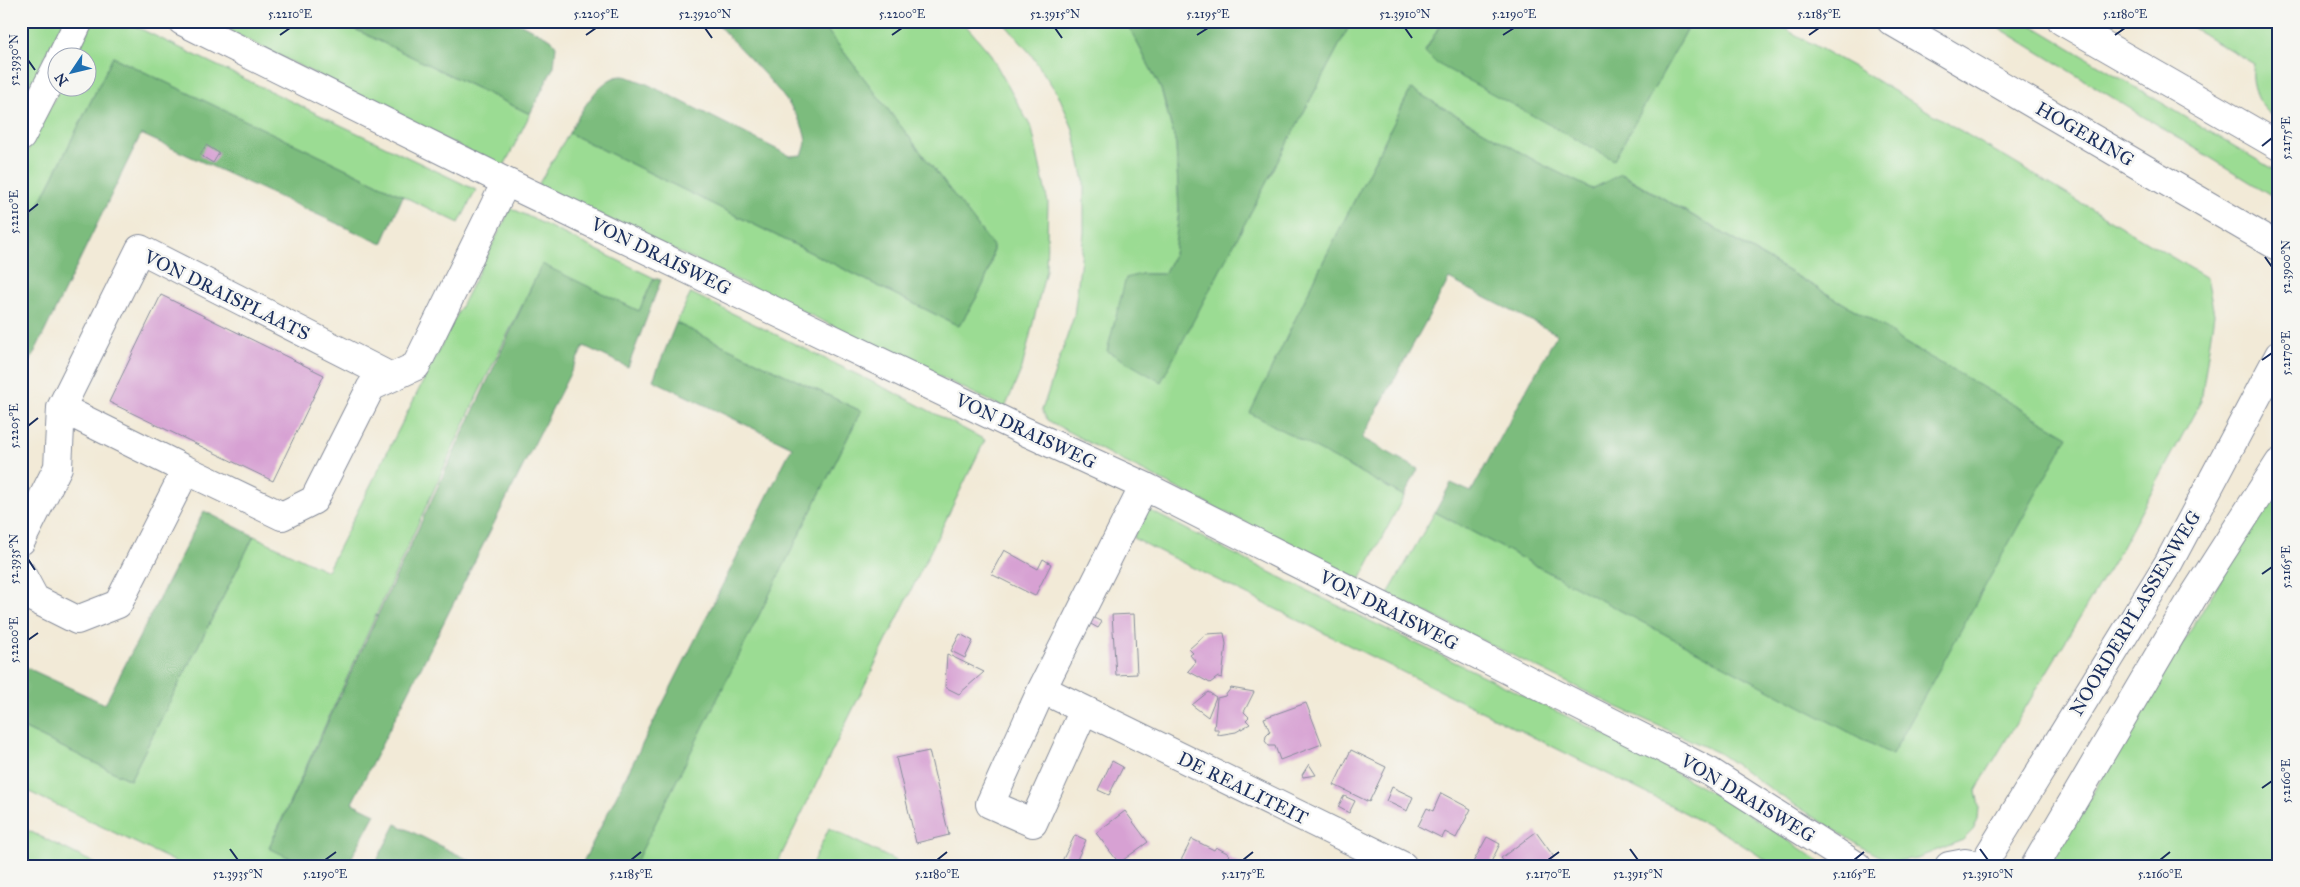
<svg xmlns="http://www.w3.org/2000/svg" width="2300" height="887" font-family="'IM FELL Great Primer',serif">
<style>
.green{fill:#9bdc93;stroke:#5b8678}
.forest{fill:#7cbc7d;stroke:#4c766e}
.building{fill:#d7a1d3}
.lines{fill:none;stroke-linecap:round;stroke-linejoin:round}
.minor-casing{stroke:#868c9a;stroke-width:30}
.highway-casing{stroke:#868c9a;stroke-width:30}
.minor{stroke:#fff;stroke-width:28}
.highway{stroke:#fff;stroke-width:28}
.ticks{fill:none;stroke:#1b2f5e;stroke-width:2}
.labels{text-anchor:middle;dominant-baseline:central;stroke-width:5;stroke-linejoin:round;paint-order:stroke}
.street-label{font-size:19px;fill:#1b2f5e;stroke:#f6f6f2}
.neatline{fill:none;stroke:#1b2f5e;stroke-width:2}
.ticks-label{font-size:12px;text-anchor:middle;fill:#1b2f5e}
</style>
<rect width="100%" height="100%" fill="#f6f6f2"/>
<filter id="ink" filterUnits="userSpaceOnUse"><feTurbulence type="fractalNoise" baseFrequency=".02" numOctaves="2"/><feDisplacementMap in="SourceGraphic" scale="10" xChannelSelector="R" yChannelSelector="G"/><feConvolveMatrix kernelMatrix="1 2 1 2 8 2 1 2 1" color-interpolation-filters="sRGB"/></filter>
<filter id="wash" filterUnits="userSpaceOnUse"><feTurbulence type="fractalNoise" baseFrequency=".0096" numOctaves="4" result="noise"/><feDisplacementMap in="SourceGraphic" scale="20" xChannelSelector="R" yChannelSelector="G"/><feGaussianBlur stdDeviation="1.12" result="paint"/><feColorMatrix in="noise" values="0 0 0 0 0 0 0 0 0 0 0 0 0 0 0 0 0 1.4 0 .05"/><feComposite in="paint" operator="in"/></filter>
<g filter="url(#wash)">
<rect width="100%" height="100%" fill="#f2ead7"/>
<path class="green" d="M 21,21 L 64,21 L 21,103 Z
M 93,21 L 124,21 L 476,190 L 459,223 L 113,57 L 21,241 L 21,164 L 60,88 L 88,88 L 88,58 L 74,57 Z
M 210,21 L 338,21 L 530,114 L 503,168 Z
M 820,21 L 962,21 L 989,52 L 1032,129 L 1048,203 L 1046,270 L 1022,368 L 1005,408 L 538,185 L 569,133 L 959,326 C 975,300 992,277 993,246 Z
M 1002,21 L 1126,21 L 1161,89 L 1176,144 L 1179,211 L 1174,255 L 1164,274 L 1141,274 L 1161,381 L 1352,21 L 1442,21 L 1425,51 L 1613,159 L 1692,21 L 1771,21 L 1859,70 L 2207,278 L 2214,314 L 2201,401 L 2122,547 L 1976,790 L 1979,807 L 1978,820 L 1973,830 L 1963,840 L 1917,858 L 1892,862 L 1865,849 L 1784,798 L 1719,753 L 1617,707 L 1388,594 L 1435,512 L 1892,754 L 2067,436 L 1900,340 L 1884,327 L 1622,174 L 1592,189 L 1539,163 L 1411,89 L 1319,270 L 1251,412 L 1404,496 L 1360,580 L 1113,456 L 1047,420 L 1042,410 L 1074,316 L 1084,233 L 1084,181 L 1073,129 L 1059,96 L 1030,53 Z
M 1988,21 L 2025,21 L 2279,173 L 2279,200 Z
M 2181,21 L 2279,21 L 2279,118 C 2259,113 2249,82 2254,64 Z
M 511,208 L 654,278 L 639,311 L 542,265 L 479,392 L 269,847 L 306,866 L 184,866 L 21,788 L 21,727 L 130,780 L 254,536 L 327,571 Z
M 691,293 L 903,397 L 985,440 L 776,866 L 633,866 L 861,411 L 676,323 Z
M 2279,483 L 2279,866 L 2047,866 L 2091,796 Z
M 1147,509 L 1283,579 L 1622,743 L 1739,808 L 1827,866 L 1775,866 L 1727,835 L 1674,807 L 1133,538 Z
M 21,827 L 100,866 L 21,866 Z
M 829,828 L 906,866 L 811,866 Z"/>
<path class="forest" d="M 338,21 L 515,21 L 551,39 L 556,46 L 554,66 L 530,114 Z
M 715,21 L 820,21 L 993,246 C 992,277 975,300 959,326 L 569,133 C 578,116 600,76 622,76 C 628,76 638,81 645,83 L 790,156 L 802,155 C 804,151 806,145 806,140 C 802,104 738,50 715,21 Z
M 1126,21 L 1352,21 L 1161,382 L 1107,351 L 1126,278 L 1141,274 L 1164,274 L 1174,255 L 1179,211 L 1176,144 L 1161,89 Z
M 1442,21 L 1692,21 L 1614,160 L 1436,63 L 1425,52 Z
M 113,57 L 403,196 L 382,244 L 141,134 L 21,380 L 21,241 Z
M 1411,89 L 1539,163 L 1592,189 L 1621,174 L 1884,327 L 1900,340 L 2068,436 L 1892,755 L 1435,512 L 1451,483 L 1471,492 L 1557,334 L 1449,279 L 1362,438 L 1418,469 L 1404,496 L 1250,413 L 1319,270 Z
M 542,264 L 639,311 L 654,278 L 661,280 L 628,367 L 584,346 L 352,803 L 375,814 L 347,866 L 306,866 L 269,848 Z
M 676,323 L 861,411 L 634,866 L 581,866 L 792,447 L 653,380 Z
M 204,511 L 254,536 L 130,780 L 21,727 L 21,665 L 105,704 Z
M 396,824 L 481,866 L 374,866 Z"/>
<g id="blocks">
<path class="building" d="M 206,145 L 219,153 L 213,163 L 200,155 Z
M 161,295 L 324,375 L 273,481 L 109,402 Z
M 1004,550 L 1038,569 L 1043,559 L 1051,564 L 1035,596 L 991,574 Z
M 1134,614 L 1137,674 L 1116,675 L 1112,615 Z
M 1092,617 L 1102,622 L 1098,628 L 1089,623 Z
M 1224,633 L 1226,644 L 1222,678 L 1218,677 L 1210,683 L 1188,671 L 1196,662 L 1190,655 L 1193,653 L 1189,649 L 1206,634 Z
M 960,634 L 973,641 L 965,658 L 951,651 Z
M 947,654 L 984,672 L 959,694 L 945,687 Z
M 1231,688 L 1254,692 L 1244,712 L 1249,717 L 1246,720 L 1250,724 L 1236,732 L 1218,735 L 1218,729 L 1214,729 L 1217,698 L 1225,696 Z
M 1208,692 L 1216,697 L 1208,717 L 1192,705 Z
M 1306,703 L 1322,744 L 1280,760 L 1275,746 L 1269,746 L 1265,741 L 1266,736 L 1270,732 L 1264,718 Z
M 1351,750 L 1386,767 L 1369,802 L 1334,785 Z
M 929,751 L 949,835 L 916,843 L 896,758 Z
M 1112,761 L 1123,767 L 1109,795 L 1098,790 Z
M 1309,764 L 1316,775 L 1303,777 L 1302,775 Z
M 1392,787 L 1413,797 L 1407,811 L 1386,801 Z
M 1441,793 L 1471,809 L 1456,838 L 1445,832 L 1442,838 L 1418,826 L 1427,808 L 1433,811 Z
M 1344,796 L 1355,801 L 1349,813 L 1338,807 Z
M 1125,811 L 1148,842 L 1119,863 L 1096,833 Z
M 1536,832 L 1554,857 L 1542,866 L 1507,866 L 1501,858 Z
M 1075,835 L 1086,840 L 1074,866 L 1067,866 L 1061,863 Z
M 1487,837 L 1500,844 L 1489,866 L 1471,866 Z
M 1192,839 L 1214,850 L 1216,847 L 1229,854 L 1228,857 L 1246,866 L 1178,866 Z"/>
</g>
</g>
<g filter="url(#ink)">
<use href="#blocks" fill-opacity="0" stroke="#868c9a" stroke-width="1"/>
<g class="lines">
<defs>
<path id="minor" d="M 182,21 L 506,182 L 1022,430 L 1144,486 L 1710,772 L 1857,866
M 61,58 L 79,21
M 21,137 L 58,65
M 61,408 L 186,470
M 1144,486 L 1042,689 L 1403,866
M 21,541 L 58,467 L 61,408 L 140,249 L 391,377
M 21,573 L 35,599 L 77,620 L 118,604 L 186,470 L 282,516 L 314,500 L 371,387 L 416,366 L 506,182
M 1042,689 L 990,804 L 1033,823 L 1084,710
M 1949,866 L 1965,863 L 1982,866
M 1982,866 L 2169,562 L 2279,355
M 2035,866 L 2193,597 L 2279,463"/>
<path id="highway" d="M 1891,21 L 2279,247
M 2062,21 L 2279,146"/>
</defs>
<use href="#minor" class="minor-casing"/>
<use href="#highway" class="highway-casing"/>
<use href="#minor" class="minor"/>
<use href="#highway" class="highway"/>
</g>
</g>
<path class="ticks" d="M 705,28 L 712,38M 1055,28 L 1062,38M 1405,28 L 1412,38M 280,35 L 290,28M 586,35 L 596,28M 892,35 L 902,28M 1197,35 L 1208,28M 1503,35 L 1514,28M 1809,35 L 1819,28M 2115,35 L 2125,28M 28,60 L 35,70M 2262,146 L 2272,138M 28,212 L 38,204M 2265,257 L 2272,267M 2262,360 L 2272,353M 28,426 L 38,418M 28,559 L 35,570M 2262,574 L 2272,567M 28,640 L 38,633M 2262,788 L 2272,781M 230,849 L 238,860M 1630,849 L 1638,860M 1980,849 L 1988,860M 325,860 L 336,852M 631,860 L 641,852M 937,860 L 947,852M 1243,860 L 1253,852M 1548,860 L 1559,852M 1854,860 L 1864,852M 2160,860 L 2170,852"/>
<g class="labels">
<g class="street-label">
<text transform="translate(2085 134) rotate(30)">HOGERING</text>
<text transform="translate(661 256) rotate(26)">VON DRAISWEG</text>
<text transform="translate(227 295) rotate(26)">VON DRAISPLAATS</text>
<text transform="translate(1026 431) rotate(25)">VON DRAISWEG</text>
<text transform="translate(1389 610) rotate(27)">VON DRAISWEG</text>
<text transform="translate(2135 613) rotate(-59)">NOORDERPLASSENWEG</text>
<text transform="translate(1243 788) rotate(26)">DE REALITEIT</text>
<text transform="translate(1748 798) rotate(31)">VON DRAISWEG</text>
</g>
</g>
<rect width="2300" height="887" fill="none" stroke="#f6f6f2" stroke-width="55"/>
<g transform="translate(72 72) rotate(235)"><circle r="24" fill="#f6f6f2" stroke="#9ea6b7"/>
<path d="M0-4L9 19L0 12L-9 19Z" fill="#1f6fb2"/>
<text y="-8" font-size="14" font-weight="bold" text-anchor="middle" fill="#1b2f5e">N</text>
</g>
<rect x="28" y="28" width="2244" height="832" class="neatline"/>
<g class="ticks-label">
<text x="290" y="18">5.2210°E</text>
<text x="596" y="18">5.2205°E</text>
<text x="705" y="18">52.3920°N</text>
<text x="902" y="18">5.2200°E</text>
<text x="1055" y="18">52.3915°N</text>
<text x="1208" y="18">5.2195°E</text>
<text x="1405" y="18">52.3910°N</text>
<text x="1514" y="18">5.2190°E</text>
<text x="1819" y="18">5.2185°E</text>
<text x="2125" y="18">5.2180°E</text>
<text transform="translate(14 60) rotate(-90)" y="4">52.3930°N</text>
<text transform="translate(2286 138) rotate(-90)" y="4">5.2175°E</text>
<text transform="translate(14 212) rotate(-90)" y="4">5.2210°E</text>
<text transform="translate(2286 267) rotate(-90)" y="4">52.3900°N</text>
<text transform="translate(2286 353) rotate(-90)" y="4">5.2170°E</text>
<text transform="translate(14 426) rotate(-90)" y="4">5.2205°E</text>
<text transform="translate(14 559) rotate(-90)" y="4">52.3935°N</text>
<text transform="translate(2286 567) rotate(-90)" y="4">5.2165°E</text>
<text transform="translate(14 640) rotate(-90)" y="4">5.2200°E</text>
<text transform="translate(2286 781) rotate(-90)" y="4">5.2160°E</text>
<text x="238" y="878">52.3935°N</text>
<text x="325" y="878">5.2190°E</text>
<text x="631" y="878">5.2185°E</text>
<text x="937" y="878">5.2180°E</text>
<text x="1243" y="878">5.2175°E</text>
<text x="1548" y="878">5.2170°E</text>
<text x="1638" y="878">52.3915°N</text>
<text x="1854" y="878">5.2165°E</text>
<text x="1988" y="878">52.3910°N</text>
<text x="2160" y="878">5.2160°E</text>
</g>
</svg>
